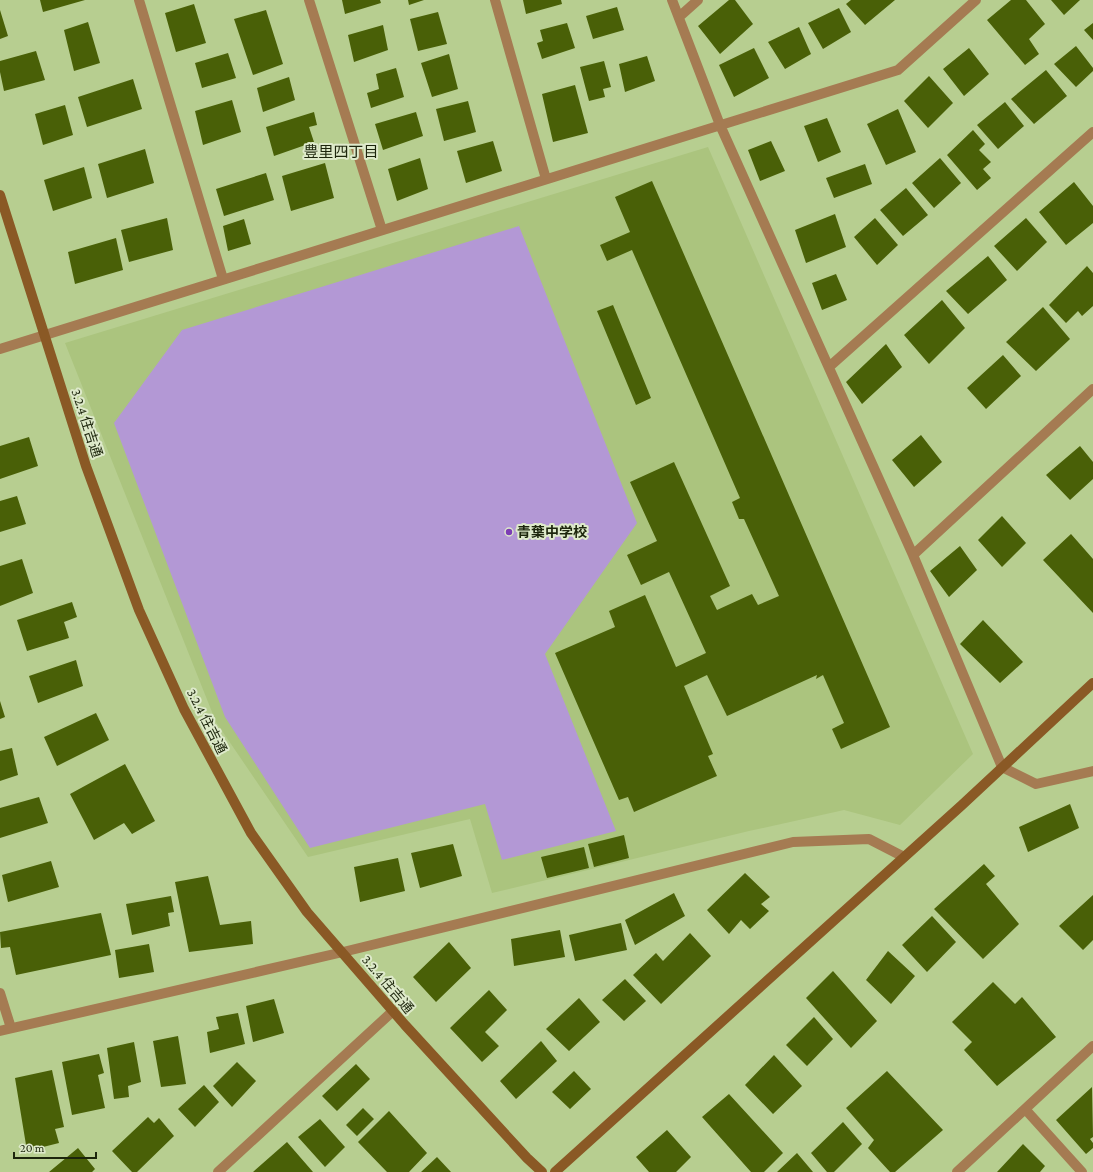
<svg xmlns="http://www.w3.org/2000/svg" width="1093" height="1172" font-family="'Crimson Pro','Noto Sans JP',serif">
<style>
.built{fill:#abc47e}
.green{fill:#b398d5}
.building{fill:#496007}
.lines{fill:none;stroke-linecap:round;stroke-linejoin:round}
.street{stroke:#a57b52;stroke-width:10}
.secondary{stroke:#8a5925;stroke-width:10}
.poi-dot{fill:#7c3eb4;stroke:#deeacb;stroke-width:1.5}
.labels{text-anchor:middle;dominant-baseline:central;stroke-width:4;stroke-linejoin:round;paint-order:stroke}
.street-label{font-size:14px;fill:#1c250c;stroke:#deeacb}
.poi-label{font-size:14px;font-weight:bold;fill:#1c250c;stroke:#deeacb;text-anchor:start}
.neighbourhood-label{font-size:15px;fill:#1c250c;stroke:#deeacb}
</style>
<rect width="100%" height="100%" fill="#b7ce90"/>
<path class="built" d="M 708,147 L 973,754 L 900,825 L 844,810 L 749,831 L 492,893 L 470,819 L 308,857 L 216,722 L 65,343 Z"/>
<path class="green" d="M 519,226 L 637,523 L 545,654 L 616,831 L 502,860 L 485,804 L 310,848 L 225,717 L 114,423 L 182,330 Z"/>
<path class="building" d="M 40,0 L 85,0 L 43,12 Z
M 342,0 L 380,0 L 381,3 L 345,14 Z
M 408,0 L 424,0 L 409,5 Z
M 523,0 L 561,0 L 562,4 L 526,14 Z
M 729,0 L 735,0 L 753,24 L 720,54 L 698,26 Z
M 851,0 L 895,0 L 865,25 L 846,4 Z
M 1011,0 L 1026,0 L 1045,24 L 1029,39 L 1039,54 L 1025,65 L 987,20 Z
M 1051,0 L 1080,0 L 1064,15 Z
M 194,4 L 206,43 L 176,52 L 165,13 Z
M 617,7 L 624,30 L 593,39 L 586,16 Z
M 839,8 L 851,32 L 823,49 L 808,23 Z
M 0,10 L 8,36 L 0,39 Z
M 266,10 L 283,64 L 253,75 L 234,19 Z
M 438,12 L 447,44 L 418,51 L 410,19 Z
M 88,22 L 100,63 L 74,71 L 64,30 Z
M 567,23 L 575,48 L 542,59 L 537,43 L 543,41 L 540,30 Z
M 1093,23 L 1093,40 L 1084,30 Z
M 383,25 L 388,50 L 354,62 L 348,35 Z
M 799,27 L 811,54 L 785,69 L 768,42 Z
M 1076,46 L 1093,68 L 1093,71 L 1076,87 L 1054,64 Z
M 754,48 L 769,78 L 734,97 L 719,65 Z
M 969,48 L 989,74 L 964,96 L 943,69 Z
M 36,51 L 45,80 L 4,91 L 0,72 L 0,61 Z
M 228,53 L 236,78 L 202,88 L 195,63 Z
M 449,54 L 458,89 L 432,97 L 421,63 Z
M 647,56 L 655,81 L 625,92 L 619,64 Z
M 604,61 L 611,87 L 603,89 L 605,97 L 589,101 L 580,67 Z
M 396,68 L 404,97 L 371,108 L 367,93 L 379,89 L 376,74 Z
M 1046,70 L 1067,96 L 1034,124 L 1011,99 Z
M 929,76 L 953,103 L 928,128 L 904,101 Z
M 289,77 L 295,100 L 263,112 L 257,88 Z
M 133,79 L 142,109 L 87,127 L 78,97 Z
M 575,85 L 588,133 L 553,142 L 542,94 Z
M 232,100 L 241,132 L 203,145 L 195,111 Z
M 468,101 L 476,132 L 444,141 L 436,109 Z
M 1005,102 L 1024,126 L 998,149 L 977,125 Z
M 65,105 L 73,135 L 43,145 L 35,114 Z
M 898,109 L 916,152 L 886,165 L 867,124 Z
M 314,112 L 317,125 L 309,127 L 314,142 L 274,156 L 266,127 Z
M 416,112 L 423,136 L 383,150 L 375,124 Z
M 827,118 L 841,152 L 818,162 L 804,126 Z
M 973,130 L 985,144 L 979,150 L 991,162 L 983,169 L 991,178 L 977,190 L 947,155 Z
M 493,141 L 502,171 L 466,183 L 457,151 Z
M 771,141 L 785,171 L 760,181 L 748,150 Z
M 145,149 L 154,183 L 107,198 L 98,164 Z
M 420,158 L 428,189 L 397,201 L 388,169 Z
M 940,158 L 961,183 L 934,208 L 912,183 Z
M 325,163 L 334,198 L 291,211 L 282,176 Z
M 865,164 L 872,184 L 834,198 L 826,178 Z
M 84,167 L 92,198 L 53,211 L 44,180 Z
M 266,173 L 274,200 L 224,216 L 216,189 Z
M 652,181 L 890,727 L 841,749 L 832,729 L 844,723 L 823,675 L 816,679 L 817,675 L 727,716 L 707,675 L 684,686 L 713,754 L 708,756 L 717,776 L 634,812 L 628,797 L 619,800 L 555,653 L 615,627 L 609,611 L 645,595 L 676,667 L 706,653 L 669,572 L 641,585 L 627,555 L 657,541 L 630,482 L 674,462 L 730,586 L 710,596 L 717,610 L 752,594 L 758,605 L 779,596 L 744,519 L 739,519 L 732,502 L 740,498 L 632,250 L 607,261 L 600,245 L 630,232 L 615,197 Z
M 1074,182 L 1093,206 L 1093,223 L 1066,245 L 1039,212 Z
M 906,188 L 928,215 L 903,236 L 880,210 Z
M 835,214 L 846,247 L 806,263 L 795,230 Z
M 167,218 L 173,250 L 129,262 L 121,230 Z
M 875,218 L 898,245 L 877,265 L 854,237 Z
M 1026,218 L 1047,242 L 1017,271 L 994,246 Z
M 244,219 L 251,244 L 228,251 L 223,226 Z
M 116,238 L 123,270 L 75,284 L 68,252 Z
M 988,256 L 1007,280 L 968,314 L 946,291 Z
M 1087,266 L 1093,273 L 1093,306 L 1082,316 L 1078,311 L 1066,323 L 1049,305 Z
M 836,274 L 847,300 L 822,310 L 812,283 Z
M 942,300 L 965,328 L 929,364 L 904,335 Z
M 613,305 L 651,398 L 636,405 L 597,311 Z
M 1043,307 L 1070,339 L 1036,371 L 1006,342 Z
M 886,344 L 902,367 L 862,404 L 846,382 Z
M 1003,355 L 1021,376 L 986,409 L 967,388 Z
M 921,435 L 942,462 L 914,487 L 892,460 Z
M 29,437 L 38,466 L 0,479 L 0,446 Z
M 1080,446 L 1093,462 L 1093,479 L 1070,500 L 1046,475 Z
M 17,496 L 26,524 L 0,532 L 0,501 Z
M 1002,516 L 1026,543 L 1002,567 L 978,540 Z
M 1071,534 L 1093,559 L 1093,613 L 1043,560 Z
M 960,546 L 977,570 L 949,597 L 930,571 Z
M 22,559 L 33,593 L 0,606 L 0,566 Z
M 72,602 L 77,617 L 64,622 L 69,638 L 27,651 L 17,620 Z
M 983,620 L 1023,662 L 1000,683 L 960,644 Z
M 76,660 L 83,686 L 38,703 L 29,676 Z
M 0,701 L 5,717 L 0,719 Z
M 96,713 L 109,740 L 57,766 L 44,737 Z
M 12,748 L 18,775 L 0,781 L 0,751 Z
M 125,764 L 155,821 L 132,834 L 124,823 L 94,840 L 70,794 Z
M 39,797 L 48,823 L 0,838 L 0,808 Z
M 1070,804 L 1079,828 L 1028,852 L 1019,827 Z
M 624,835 L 629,858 L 594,867 L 588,844 Z
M 453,844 L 462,876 L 420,888 L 411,853 Z
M 584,847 L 589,868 L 547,878 L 541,857 Z
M 398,858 L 405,891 L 360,902 L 354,867 Z
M 51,861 L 59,887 L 8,902 L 2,875 Z
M 984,864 L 995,876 L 986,884 L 1019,924 L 983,959 L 934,909 Z
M 745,873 L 770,897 L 761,904 L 769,911 L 750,929 L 741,920 L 729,934 L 707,910 Z
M 208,876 L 220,925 L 251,921 L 253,944 L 189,952 L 175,882 Z
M 674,893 L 685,916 L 635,945 L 625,920 Z
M 1093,895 L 1093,940 L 1083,950 L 1059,926 Z
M 171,896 L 174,912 L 168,913 L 170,926 L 132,935 L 126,904 Z
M 101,913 L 111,955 L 16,975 L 10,947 L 1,948 L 0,932 Z
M 932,916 L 956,942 L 927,972 L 902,945 Z
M 621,923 L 627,950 L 575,961 L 569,935 Z
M 560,930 L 565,957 L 514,966 L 511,939 Z
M 690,933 L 711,956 L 661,1004 L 633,975 L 656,953 L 663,961 Z
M 449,942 L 471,968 L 436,1002 L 413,977 Z
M 149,944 L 154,972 L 119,978 L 115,950 Z
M 888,951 L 915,976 L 891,1004 L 866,980 Z
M 833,971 L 877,1021 L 851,1048 L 806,998 Z
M 625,979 L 646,1001 L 624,1021 L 602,1000 Z
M 993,982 L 1015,1004 L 1022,997 L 1056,1037 L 997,1086 L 964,1050 L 972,1042 L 952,1022 Z
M 489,990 L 507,1010 L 485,1032 L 499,1046 L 482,1062 L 450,1028 Z
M 579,998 L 600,1022 L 569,1051 L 546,1029 Z
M 274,999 L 284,1033 L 253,1042 L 246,1006 Z
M 238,1013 L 245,1044 L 210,1053 L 207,1032 L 219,1029 L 216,1017 Z
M 814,1017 L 833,1039 L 807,1066 L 786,1045 Z
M 178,1036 L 186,1084 L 161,1087 L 153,1041 Z
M 541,1041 L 557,1061 L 516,1099 L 500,1081 Z
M 134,1042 L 141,1082 L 128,1086 L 129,1097 L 114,1099 L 107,1048 Z
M 99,1054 L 104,1073 L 98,1075 L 105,1108 L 72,1115 L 62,1062 Z
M 774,1055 L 802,1086 L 773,1114 L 745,1085 Z
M 237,1062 L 256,1081 L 232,1107 L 213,1086 Z
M 356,1064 L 370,1079 L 337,1111 L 322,1096 Z
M 52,1070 L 64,1127 L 55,1129 L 59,1143 L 27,1151 L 15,1078 Z
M 574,1071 L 591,1089 L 570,1109 L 552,1092 Z
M 887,1071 L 943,1130 L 895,1172 L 890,1172 L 868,1148 L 874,1140 L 846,1108 Z
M 204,1085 L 219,1102 L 195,1127 L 178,1109 Z
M 1092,1087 L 1093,1137 L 1090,1139 L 1093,1143 L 1093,1148 L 1086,1154 L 1056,1120 Z
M 729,1094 L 783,1153 L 764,1172 L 751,1172 L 702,1117 Z
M 363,1108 L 374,1119 L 357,1136 L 346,1125 Z
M 389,1111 L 427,1153 L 409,1172 L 387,1172 L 358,1142 Z
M 148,1117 L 154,1123 L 159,1118 L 174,1136 L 137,1172 L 132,1172 L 112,1151 Z
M 320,1119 L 345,1147 L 325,1167 L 298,1137 Z
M 843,1122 L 862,1144 L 834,1172 L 827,1172 L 811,1153 Z
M 667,1130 L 691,1157 L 676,1172 L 649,1172 L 636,1157 Z
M 287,1142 L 313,1172 L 253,1172 Z
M 1023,1144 L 1045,1166 L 1040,1172 L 997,1172 Z
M 78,1148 L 95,1169 L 92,1172 L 49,1172 Z
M 797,1153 L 813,1172 L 777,1172 Z
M 437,1157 L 451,1172 L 421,1172 Z"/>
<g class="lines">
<path class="street" d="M 139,0 L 223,279
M 309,0 L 382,230
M 495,0 L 546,179
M 672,0 L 720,125 L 913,555 L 1002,767 L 1036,784 L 1093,771
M 679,17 L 698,0
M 0,349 L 898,70 L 976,0
M 829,367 L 1093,132
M 913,555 L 1093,389
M 0,993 L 11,1028
M 0,1031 L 343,952 L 793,842 L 869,839 L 904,857
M 1025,1109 L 1082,1172
M 218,1172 L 393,1011
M 957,1172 L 1093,1046"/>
<path class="secondary" d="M 0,195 L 86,466 L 139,610 L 184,709 L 251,833 L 307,912 L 405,1025 L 527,1158 L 542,1172
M 555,1172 L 962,805 L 1093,683"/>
</g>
<circle class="poi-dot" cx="509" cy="532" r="4"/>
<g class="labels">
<g class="street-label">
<text transform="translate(87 423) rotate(72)">3.2.4 住吉通</text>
<text transform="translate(207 721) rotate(63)">3.2.4 住吉通</text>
<text transform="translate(388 984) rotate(50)">3.2.4 住吉通</text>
</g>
<g class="poi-label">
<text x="517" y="532">青葉中学校</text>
</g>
<g class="neighbourhood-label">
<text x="341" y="152">豊里四丁目</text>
</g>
</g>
<path d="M14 1152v6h82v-6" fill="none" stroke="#1c250c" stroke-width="2"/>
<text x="20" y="1152" font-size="12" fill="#1c250c" stroke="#deeacb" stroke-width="3" paint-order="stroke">20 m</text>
</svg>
